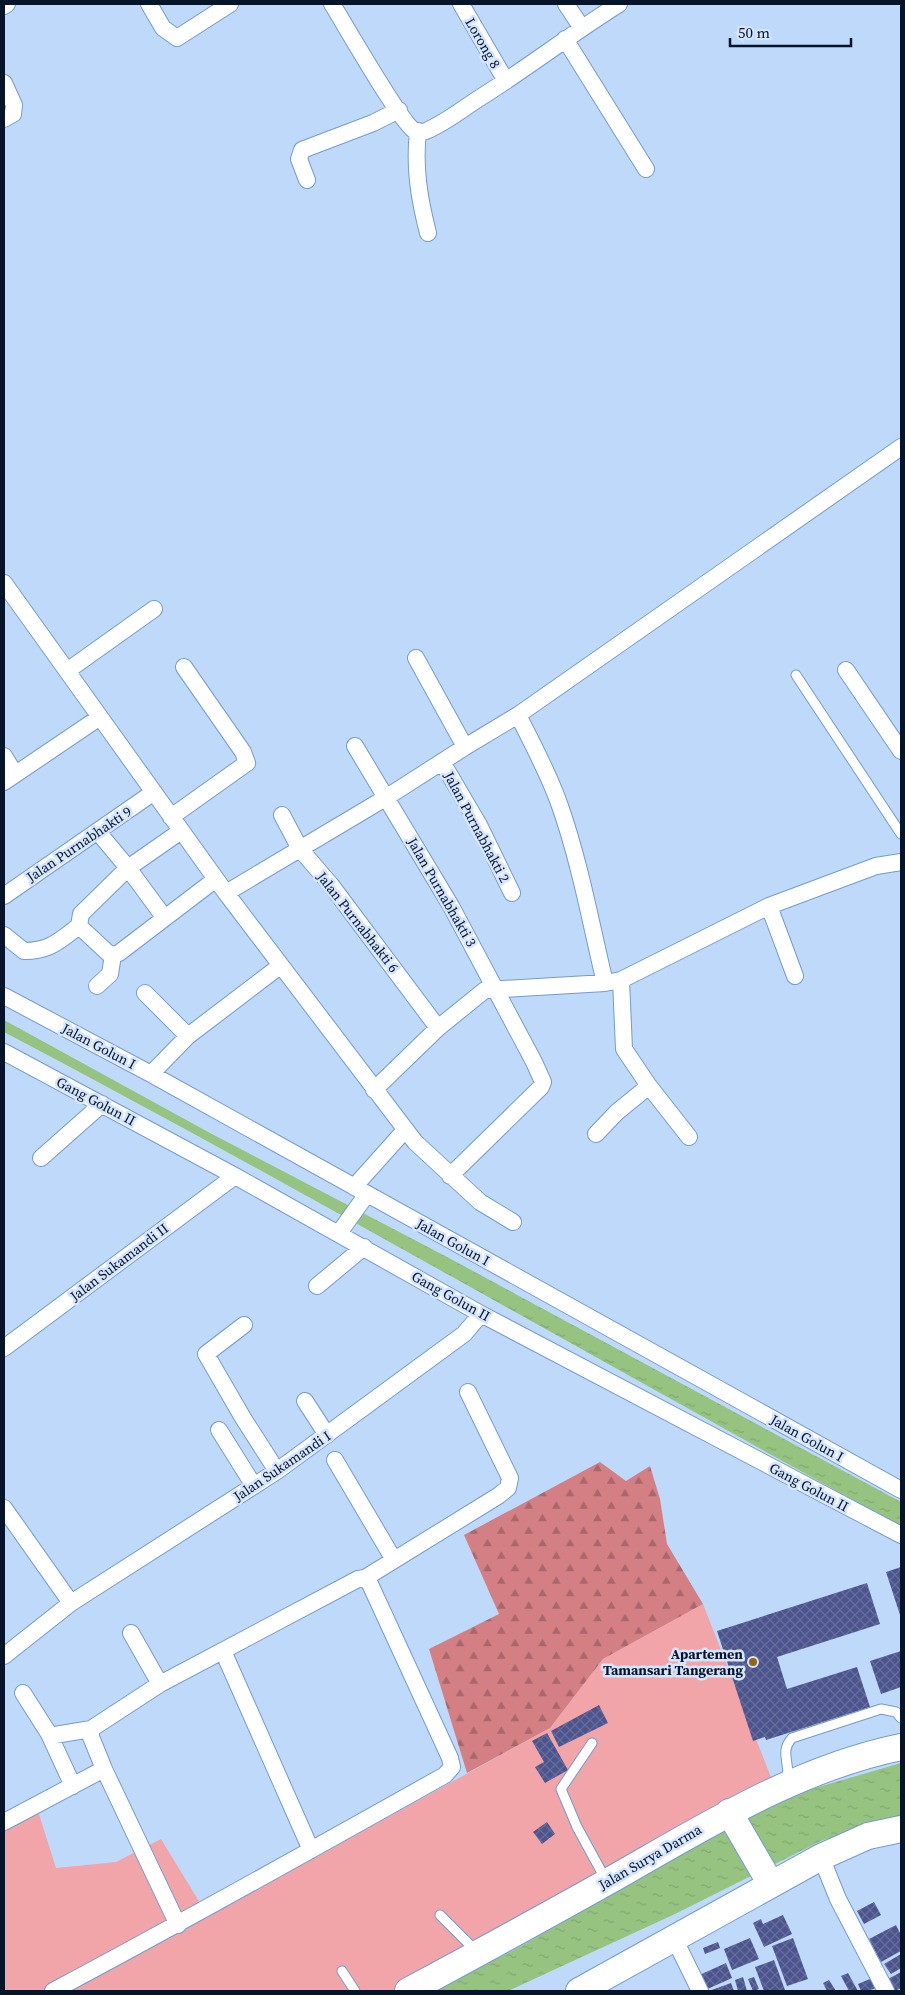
<svg xmlns="http://www.w3.org/2000/svg" width="905" height="1995" font-family="'Source Serif 4',serif">
<style>
.green{fill:#f2a5a9}
.forest{fill:url(#forest-firs)}
.water{fill:url(#water-ripples)}
.building{fill:url(#building-cross-hatch)}
.lines{fill:none;stroke-linecap:round;stroke-linejoin:round}
.lane-casing{stroke:#739bd2;stroke-width:11}
.street-casing{stroke:#739bd2;stroke-width:18}
.primary-casing{stroke:#739bd2;stroke-width:28}
.lane{stroke:#fff;stroke-width:9}
.street{stroke:#fff;stroke-width:16}
.primary{stroke:#fff;stroke-width:26}
.poi-dot{fill:#936613;stroke:#d4e5fd;stroke-width:2}
.labels{text-anchor:middle;dominant-baseline:central;stroke-width:5;stroke-linejoin:round;paint-order:stroke}
.street-label{font-size:14px;fill:#061429;stroke:#d4e5fd}
.poi-label{font-size:14px;font-weight:bold;fill:#061429;stroke:#d4e5fd;text-anchor:end}
</style>
<defs>
<pattern id="forest-firs" width="22" height="20" patternUnits="userSpaceOnUse" patternTransform="scale(1.25)"><rect width="22" height="20" fill="#d37f84"/><path d="M5 1l3.5 6h-7zM16 11l3.5 6h-7z" fill="#a9676c"/></pattern>
<pattern id="water-ripples" width="26" height="14" patternUnits="userSpaceOnUse" patternTransform="scale(1.25)"><rect width="26" height="14" fill="#96c480"/><path d="M2 4q2-2 4 0t4 0M15 11q2-2 4 0t4 0" fill="none" stroke="#80a86f"/></pattern>
<pattern id="building-cross-hatch" width="8" height="8" patternUnits="userSpaceOnUse" patternTransform="scale(1.25)"><rect width="8" height="8" fill="#4c548d"/><path d="M0 0l8 8M0 8l8-8" fill="none" stroke="#666d9a"/></pattern>
</defs>
<rect width="100%" height="100%" fill="#bfd9fb"/>
<path class="green" d="M 703,1604 L 776,1790 L 609,1887 L 487,1965 L 441,1991 L 4,1991 L 4,1827 L 37,1808 L 56,1868 L 116,1862 L 161,1839 L 208,1916 L 550,1728 L 603,1659 Z"/>
<path class="forest" d="M 600,1462 L 626,1481 L 650,1466 L 660,1499 L 667,1544 L 703,1604 L 603,1659 L 550,1728 L 467,1773 L 429,1649 L 499,1614 L 464,1535 Z"/>
<path class="water" d="M 4,1020 L 210,1133 L 447,1257 L 901,1502 L 901,1526 C 601,1363 306,1191 4,1032 Z
M 901,1763 L 901,1820 L 823,1840 L 675,1914 L 508,1991 L 436,1991 L 521,1946 L 784,1797 Z"/>
<path class="building" d="M 901,1567 L 901,1618 L 886,1572 Z
M 867,1583 L 880,1624 L 777,1657 L 787,1689 L 857,1667 L 870,1707 L 766,1740 L 765,1737 L 753,1741 L 717,1631 Z
M 901,1651 L 901,1687 L 881,1694 L 870,1661 Z
M 599,1705 L 608,1723 L 559,1747 L 551,1731 Z
M 547,1733 L 568,1770 L 545,1783 L 535,1767 L 544,1762 L 532,1741 Z
M 547,1822 L 555,1834 L 542,1844 L 533,1832 Z
M 874,1902 L 881,1915 L 864,1924 L 857,1911 Z
M 783,1915 L 792,1934 L 764,1947 L 753,1923 L 761,1919 L 763,1924 Z
M 896,1925 L 901,1935 L 901,1951 L 881,1962 L 869,1939 Z
M 750,1938 L 759,1959 L 732,1970 L 724,1949 Z
M 793,1938 L 808,1979 L 787,1986 L 772,1946 Z
M 718,1942 L 720,1948 L 705,1954 L 703,1948 Z
M 901,1954 L 901,1968 L 891,1974 L 884,1964 Z
M 774,1960 L 785,1990 L 764,1991 L 755,1967 Z
M 726,1963 L 732,1978 L 703,1991 L 695,1977 Z
M 901,1972 L 901,1988 L 895,1991 L 888,1979 Z
M 848,1973 L 858,1991 L 849,1991 L 841,1976 Z
M 877,1976 L 881,1986 L 868,1991 L 861,1991 L 858,1984 Z
M 743,1977 L 747,1991 L 738,1991 L 735,1980 Z
M 754,1977 L 759,1989 L 753,1991 L 748,1979 Z
M 829,1980 L 836,1991 L 827,1991 L 823,1983 Z
M 731,1983 L 734,1991 L 709,1991 Z"/>
<g class="lines">
<defs>
<path id="lane" d="M 796,675 L 901,834
M 592,1743 L 561,1789 L 577,1827 L 606,1880
M 787,1780 C 791,1764 779,1752 792,1738 L 881,1709 L 896,1712 L 901,1718
M 440,1915 L 476,1951
M 342,1971 L 355,1991"/>
<path id="street" d="M 149,4 L 163,28 L 177,38 L 230,4
M 332,4 C 344,23 402,125 415,131 C 418,132 423,132 426,131 C 445,123 461,110 478,99 C 526,69 571,34 619,4
M 461,4 L 506,81
M 566,4 L 582,28
M 4,6 L 7,4
M 565,39 L 646,169
M 4,83 L 14,105 L 13,114 L 4,119
M 418,131 C 414,167 419,198 428,233
M 307,180 L 299,159 L 302,150 L 373,123 L 399,110
M 4,583 L 226,893 L 415,1142 L 480,1202 L 513,1222
M 416,658 L 465,747
M 846,670 L 901,751
M 67,671 L 154,609
M 518,715 C 533,745 549,774 560,806 C 580,863 591,924 605,983
M 355,746 L 451,906 L 534,1062 L 543,1082 L 541,1087 L 450,1176
M 4,756 L 15,774
M 442,762 L 479,825 L 512,893
M 4,782 L 100,717
M 282,815 L 300,849 L 331,885 L 438,1028
M 171,817 L 247,763 L 243,752 L 184,667
M 98,832 L 128,868 L 164,917
M 226,893 L 387,797 L 465,747 L 518,715 L 901,447
M 4,896 L 154,792
M 769,906 L 795,976
M 79,926 L 108,953 L 113,955 L 119,953 L 216,879
M 4,935 L 24,951 C 50,951 59,941 79,926 L 81,914 L 128,868 L 181,831
M 621,980 L 624,1049 L 649,1086 L 689,1137
M 97,986 L 110,974 L 113,955
M 145,993 L 188,1036
M 4,996 L 151,1074 L 901,1490
M 4,1052 L 235,1176 L 481,1314 L 901,1535
M 151,1074 L 188,1036 L 280,966
M 374,1090 L 438,1028 L 485,990 L 605,983 L 621,980 L 769,906 L 876,866 L 901,862
M 596,1134 L 617,1112 L 649,1086
M 41,1158 L 102,1104
M 354,1187 L 405,1130
M 339,1233 L 367,1194
M 317,1286 L 364,1247
M 244,1325 L 206,1354 L 243,1418 L 277,1471
M 4,1348 L 235,1176
M 305,1401 L 327,1435
M 219,1430 L 254,1486
M 335,1460 L 394,1560
M 4,1508 L 71,1603
M 131,1633 L 160,1684
M 223,1651 L 311,1850
M 4,1656 L 71,1603 L 277,1471 L 464,1334 L 481,1314
M 23,1693 L 49,1734 L 73,1786
M 91,1729 L 91,1737 L 104,1769 L 178,1925
M 49,1734 L 55,1735 L 91,1729 L 160,1684 L 358,1579 L 365,1578 L 498,1496 L 508,1488 L 510,1478 L 468,1392
M 4,1822 L 104,1769
M 821,1857 L 838,1899 L 886,1991
M 674,1938 L 700,1991
M 53,1991 C 185,1921 315,1848 445,1775 L 452,1767 L 450,1758 L 370,1584 L 365,1578"/>
<path id="primary" d="M 729,1812 L 765,1874
M 408,1991 C 475,1955 541,1919 607,1882 C 701,1829 794,1769 901,1747
M 579,1991 L 821,1857 L 868,1836 L 901,1829"/>
</defs>
<use href="#lane" class="lane-casing"/>
<use href="#street" class="street-casing"/>
<use href="#primary" class="primary-casing"/>
<use href="#lane" class="lane"/>
<use href="#street" class="street"/>
<use href="#primary" class="primary"/>
</g>
<circle class="poi-dot" cx="753" cy="1662" r="5"/>
<g class="labels">
<g class="street-label">
<text transform="translate(483 43) rotate(60)">Lorong 8</text>
<text transform="translate(477 827) rotate(62)">Jalan Purnabhakti 2</text>
<text transform="translate(79 844) rotate(-34)">Jalan Purnabhakti 9</text>
<text transform="translate(442 892) rotate(60)">Jalan Purnabhakti 3</text>
<text transform="translate(358 922) rotate(52)">Jalan Purnabhakti 6</text>
<text transform="translate(99 1046) rotate(28)">Jalan Golun I</text>
<text transform="translate(96 1101) rotate(28)">Gang Golun II</text>
<text transform="translate(453 1242) rotate(29)">Jalan Golun I</text>
<text transform="translate(119 1262) rotate(-37)">Jalan Sukamandi II</text>
<text transform="translate(451 1296) rotate(29)">Gang Golun II</text>
<text transform="translate(807 1438) rotate(29)">Jalan Golun I</text>
<text transform="translate(282 1466) rotate(-34)">Jalan Sukamandi I</text>
<text transform="translate(809 1487) rotate(28)">Gang Golun II</text>
<text transform="translate(650 1857) rotate(-30)">Jalan Surya Darma</text>
</g>
<g class="poi-label">
<text x="743" y="1654">Apartemen<tspan x="743" dy="16">Tamansari Tangerang</tspan></text>
</g>
</g>
<rect width="905" height="1995" fill="none" stroke="#061429" stroke-width="10"/>
<path d="M730 38v8h121v-8" fill="none" stroke="#061429" stroke-width="2.5"/>
<text x="738" y="38" font-size="15" fill="#061429" stroke="#d4e5fd" stroke-width="4" paint-order="stroke">50 m</text>
</svg>
